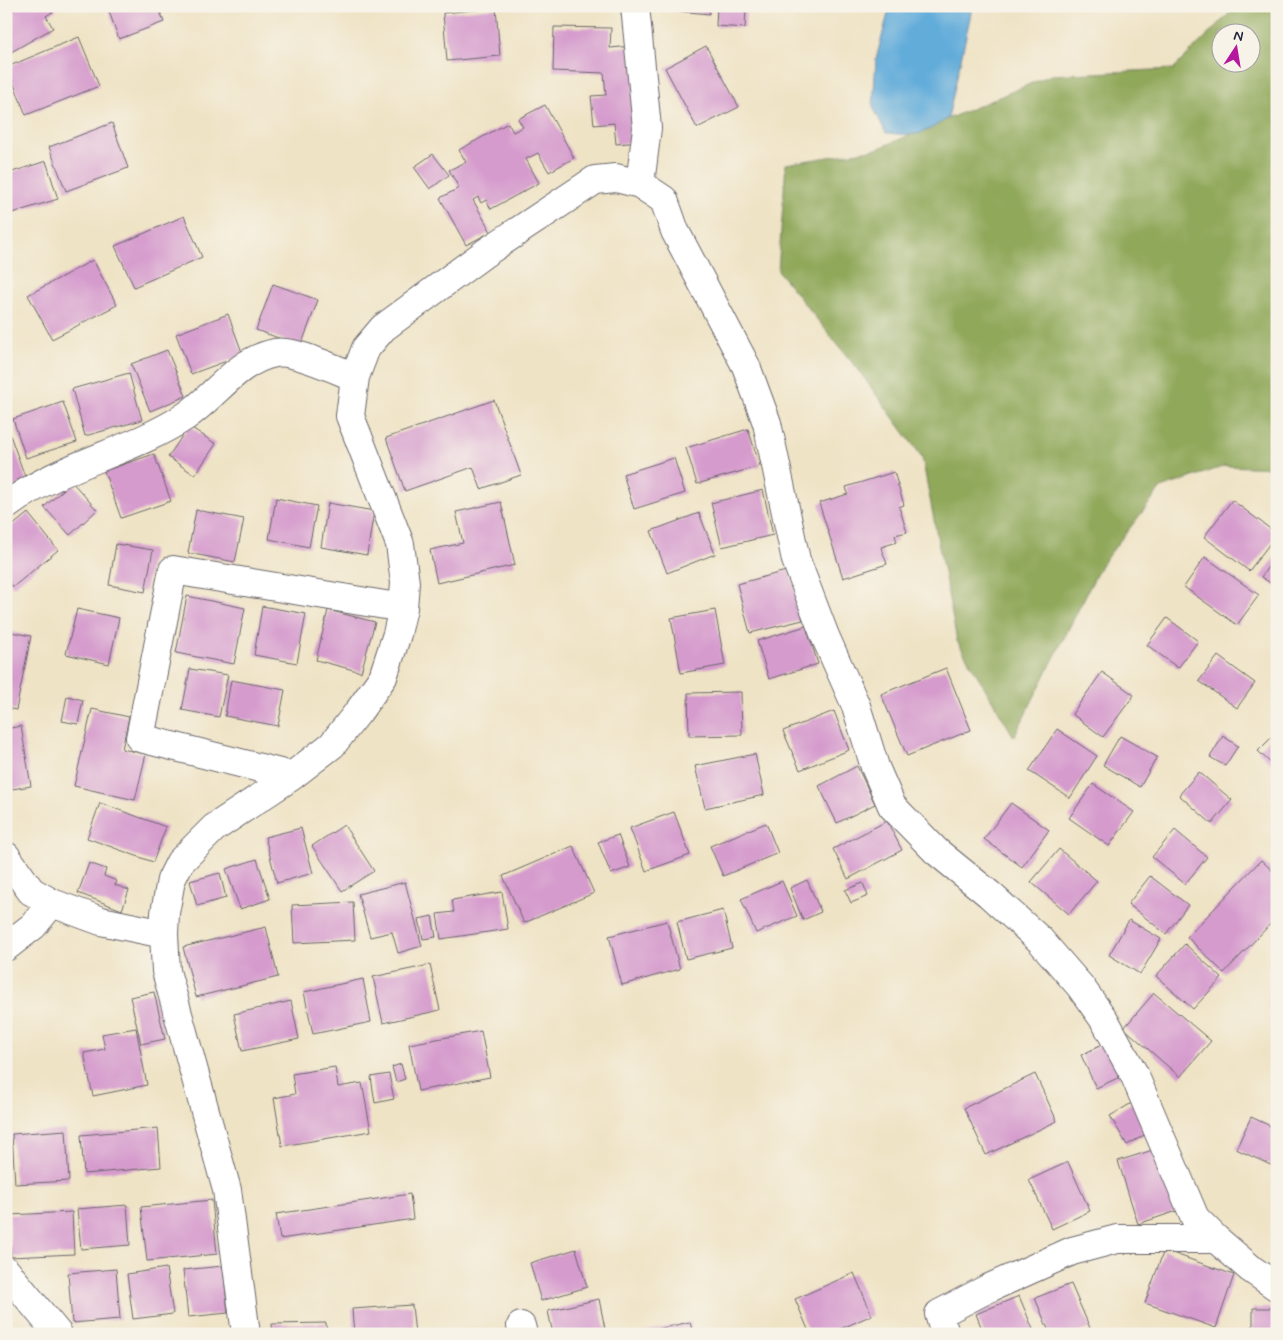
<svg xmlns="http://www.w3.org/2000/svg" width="1283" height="1340" font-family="Mynerve,sans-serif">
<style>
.forest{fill:#90a85a;stroke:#59654a;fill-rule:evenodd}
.water{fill:#62acda;stroke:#42678a}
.building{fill:#d59bcd}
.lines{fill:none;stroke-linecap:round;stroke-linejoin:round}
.minor-casing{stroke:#6a666b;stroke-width:30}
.minor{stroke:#fff;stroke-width:28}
</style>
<rect width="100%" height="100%" fill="#f7f3e8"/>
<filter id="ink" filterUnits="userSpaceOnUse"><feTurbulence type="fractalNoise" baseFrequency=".02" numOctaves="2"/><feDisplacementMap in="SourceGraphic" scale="10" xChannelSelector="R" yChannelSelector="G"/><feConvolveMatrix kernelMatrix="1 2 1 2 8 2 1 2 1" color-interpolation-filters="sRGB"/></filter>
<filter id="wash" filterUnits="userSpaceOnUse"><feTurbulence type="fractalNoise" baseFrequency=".0096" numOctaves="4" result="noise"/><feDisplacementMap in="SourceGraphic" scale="20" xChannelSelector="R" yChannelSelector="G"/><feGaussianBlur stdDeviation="1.12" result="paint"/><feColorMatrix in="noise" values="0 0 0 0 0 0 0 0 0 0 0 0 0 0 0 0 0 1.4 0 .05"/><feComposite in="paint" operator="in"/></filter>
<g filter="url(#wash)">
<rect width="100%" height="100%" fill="#efe3c5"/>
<path class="forest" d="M 1237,6 L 1277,6 L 1277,468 L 1225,466 L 1161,488 L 1101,565 L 1014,737 L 957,641 L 922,457 L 859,371 L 778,271 L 786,164 L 877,149 L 1051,75 L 1173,69 ZM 1220,32 L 1250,32 L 1250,62 L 1220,62 Z"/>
<path class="water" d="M 890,6 L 971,6 L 971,13 L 948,118 C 920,136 919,136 886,133 L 873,107 L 876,59 Z"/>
<g id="blocks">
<path class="building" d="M 13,6 L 54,6 L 56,10 L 46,16 L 53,28 L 6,55 L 6,13 L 15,9 Z
M 107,6 L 158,6 L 164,22 L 119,39 Z
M 646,6 L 710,6 L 709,14 L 646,8 Z
M 717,6 L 746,6 L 745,28 L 716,26 Z
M 496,8 L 500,56 L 447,61 L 443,13 Z
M 554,27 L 611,28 L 610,48 L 633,46 L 641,142 L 616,144 L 614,123 L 594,125 L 591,96 L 606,95 L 604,73 L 553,71 Z
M 79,37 L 99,86 L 26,115 L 7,67 Z
M 706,46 L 739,107 L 697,128 L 665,68 Z
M 545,105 L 574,158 L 549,172 L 538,153 L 526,159 L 539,183 L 491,209 L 486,200 L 481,203 L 478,197 L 473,200 L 491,232 L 466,245 L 440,198 L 459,188 L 449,170 L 466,162 L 459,150 L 508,123 L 513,132 L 523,127 L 518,119 Z
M 112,123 L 128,168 L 66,191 L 49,147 Z
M 433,154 L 449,175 L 430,189 L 414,167 Z
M 46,161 L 58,199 L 6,215 L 6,174 Z
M 184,216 L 202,257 L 134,287 L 115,246 Z
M 93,260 L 117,305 L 52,339 L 28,295 Z
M 273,284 L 318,300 L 301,346 L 256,330 Z
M 228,314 L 243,355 L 191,374 L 176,334 Z
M 167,350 L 186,396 L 150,411 L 131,364 Z
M 129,373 L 142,420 L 85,436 L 72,389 Z
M 494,400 L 521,475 L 481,489 L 473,467 L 405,491 L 386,438 Z
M 63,402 L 77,442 L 26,458 L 13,419 Z
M 6,424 L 27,482 L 6,490 Z
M 189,426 L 216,444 L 195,475 L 168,457 Z
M 748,429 L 760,466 L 697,484 L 686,448 Z
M 154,454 L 171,501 L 121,518 L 104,471 Z
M 674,458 L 685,493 L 634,509 L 623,474 Z
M 894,472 L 904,505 L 899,507 L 907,532 L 895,535 L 897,542 L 881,547 L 887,564 L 843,578 L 819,503 L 848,494 L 846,487 Z
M 72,482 L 97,510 L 70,535 L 44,507 Z
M 763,490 L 773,535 L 722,547 L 711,503 Z
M 276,498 L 317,506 L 309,547 L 269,539 Z
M 1232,500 L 1277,534 L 1249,571 L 1204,537 Z
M 501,502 L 515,565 L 437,583 L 430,550 L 463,543 L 456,512 Z
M 328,503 L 374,511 L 367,555 L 321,547 Z
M 196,510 L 244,519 L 235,562 L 188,553 Z
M 28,513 L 58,550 L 13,587 L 6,578 L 6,531 Z
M 699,513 L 715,554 L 667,573 L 651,531 Z
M 116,544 L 153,550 L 145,592 L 109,585 Z
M 1277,554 L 1277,587 L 1261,577 Z
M 1205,557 L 1259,595 L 1237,625 L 1184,587 Z
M 790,570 L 803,620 L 750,633 L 737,584 Z
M 187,596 L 245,608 L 234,664 L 176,653 Z
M 262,606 L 306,614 L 297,663 L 254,655 Z
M 77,609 L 119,618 L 109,664 L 66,654 Z
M 328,610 L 375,622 L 361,672 L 316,660 Z
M 715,610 L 725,665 L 681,673 L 671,618 Z
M 1167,618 L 1198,641 L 1178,668 L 1147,645 Z
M 806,626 L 818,664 L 769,679 L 757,641 Z
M 6,631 L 31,636 L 16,710 L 6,708 Z
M 1218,656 L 1255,683 L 1237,708 L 1199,681 Z
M 946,668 L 971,730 L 907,756 L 881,694 Z
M 190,669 L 228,675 L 219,717 L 182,710 Z
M 1102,672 L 1134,695 L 1103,737 L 1072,714 Z
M 231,680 L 285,690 L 278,726 L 225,716 Z
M 741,692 L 742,735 L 689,736 L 688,693 Z
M 67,696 L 83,700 L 78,724 L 62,721 Z
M 92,709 L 129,717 L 122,749 L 146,754 L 135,800 L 74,786 Z
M 834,711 L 849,750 L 800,770 L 783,731 Z
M 21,726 L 31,786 L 6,790 L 6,729 Z
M 1057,729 L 1097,756 L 1070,798 L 1029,771 Z
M 1277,732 L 1277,769 L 1258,751 Z
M 1120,736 L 1157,757 L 1140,787 L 1103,765 Z
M 1223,736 L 1238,746 L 1225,766 L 1210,757 Z
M 755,754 L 764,795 L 705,808 L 695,766 Z
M 857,766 L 875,804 L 837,823 L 819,786 Z
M 1199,772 L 1232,800 L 1212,824 L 1179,795 Z
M 1093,784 L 1134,812 L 1109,846 L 1069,818 Z
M 100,803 L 166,827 L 153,862 L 87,838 Z
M 1011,803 L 1049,830 L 1022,867 L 984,839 Z
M 674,812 L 690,855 L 646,871 L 630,828 Z
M 887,821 L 902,850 L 848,879 L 833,849 Z
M 766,823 L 778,853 L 723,876 L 710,846 Z
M 344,825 L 374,871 L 342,891 L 312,846 Z
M 301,828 L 313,873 L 277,883 L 265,837 Z
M 1175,830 L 1207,857 L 1185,884 L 1152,857 Z
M 618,835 L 630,867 L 611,874 L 598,842 Z
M 573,846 L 594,893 L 524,923 L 503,876 Z
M 1059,849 L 1097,881 L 1069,914 L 1031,882 Z
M 257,859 L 270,899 L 240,909 L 226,869 Z
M 1261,860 L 1277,875 L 1277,917 L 1224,973 L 1187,937 Z
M 89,863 L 106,869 L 104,876 L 117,881 L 115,885 L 129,890 L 122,910 L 78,893 Z
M 220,873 L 226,898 L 197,906 L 190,881 Z
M 1150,876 L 1188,905 L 1166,934 L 1128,904 Z
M 807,880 L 821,912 L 803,920 L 790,888 Z
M 782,881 L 797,916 L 756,933 L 741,899 Z
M 405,882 L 422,946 L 398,953 L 392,932 L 370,937 L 358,894 Z
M 863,883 L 868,896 L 851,903 L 845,890 Z
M 502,892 L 508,929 L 441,939 L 437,914 L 454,912 L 452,900 Z
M 353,902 L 355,940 L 294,943 L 292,905 Z
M 723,910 L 732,948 L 686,959 L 677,922 Z
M 432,916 L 436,937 L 423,939 L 419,919 Z
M 1129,920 L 1161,939 L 1140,974 L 1109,955 Z
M 667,921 L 680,969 L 622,985 L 609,936 Z
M 266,927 L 278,977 L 196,997 L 183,947 Z
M 1185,944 L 1222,978 L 1193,1009 L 1156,976 Z
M 430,965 L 440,1010 L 383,1023 L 373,977 Z
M 363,979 L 371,1022 L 313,1034 L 304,992 Z
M 154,992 L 165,1039 L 141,1044 L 130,997 Z
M 1154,993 L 1211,1041 L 1180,1077 L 1124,1028 Z
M 291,1001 L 299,1039 L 242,1051 L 234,1014 Z
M 136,1028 L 147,1085 L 93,1096 L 84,1053 L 105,1049 L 102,1034 Z
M 481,1031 L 490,1077 L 418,1091 L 409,1044 Z
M 1106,1043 L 1122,1076 L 1096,1088 L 1081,1055 Z
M 401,1064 L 405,1079 L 396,1082 L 392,1067 Z
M 335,1067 L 338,1087 L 362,1083 L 371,1131 L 282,1146 L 274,1098 L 295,1094 L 292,1074 Z
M 389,1074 L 394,1099 L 375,1103 L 371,1077 Z
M 1035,1074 L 1057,1121 L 986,1155 L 964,1108 Z
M 1277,1095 L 1277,1118 L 1270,1116 Z
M 1135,1101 L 1153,1130 L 1127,1145 L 1110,1116 Z
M 1251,1117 L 1277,1129 L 1277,1168 L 1236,1149 Z
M 158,1128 L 161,1167 L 84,1174 L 81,1135 Z
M 66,1130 L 69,1181 L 15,1184 L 12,1134 Z
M 1156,1149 L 1177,1211 L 1138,1224 L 1118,1161 Z
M 1068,1162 L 1090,1211 L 1052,1229 L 1029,1180 Z
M 410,1194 L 413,1219 L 280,1239 L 276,1214 Z
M 212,1200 L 217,1254 L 147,1261 L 141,1207 Z
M 127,1205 L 130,1245 L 81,1249 L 77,1209 Z
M 72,1212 L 74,1254 L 11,1257 L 9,1215 Z
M 576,1249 L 587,1287 L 541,1301 L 530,1263 Z
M 1164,1250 L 1234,1275 L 1216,1328 L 1145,1303 Z
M 223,1266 L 228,1313 L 188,1317 L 183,1270 Z
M 166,1268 L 173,1314 L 133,1319 L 127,1274 Z
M 116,1269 L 120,1319 L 72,1323 L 68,1273 Z
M 854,1273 L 872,1315 L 829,1334 L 810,1334 L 795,1299 Z
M 1071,1284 L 1090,1328 L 1076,1334 L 1050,1334 L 1035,1298 Z
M 1019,1296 L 1035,1334 L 984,1334 L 976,1314 Z
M 599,1299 L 606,1334 L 553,1334 L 548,1311 Z
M 412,1305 L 415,1334 L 354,1334 L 352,1309 Z
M 1253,1308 L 1277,1308 L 1277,1334 L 1253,1334 Z
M 690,1322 L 693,1334 L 639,1334 L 639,1333 Z
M 326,1323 L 327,1334 L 273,1334 L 272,1324 Z
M 1167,1330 L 1197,1332 L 1197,1334 L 1167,1334 Z"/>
</g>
</g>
<g filter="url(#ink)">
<use href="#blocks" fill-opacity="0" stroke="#6a666b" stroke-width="1"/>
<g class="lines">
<defs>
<path id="minor" d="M 635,6 L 647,128 L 640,184
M 6,506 C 60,464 130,453 186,416 C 217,395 236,361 275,353 C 293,349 337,370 355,377
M 292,776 L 140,738 L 173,570 L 403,608
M 6,856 L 31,891 L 52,903 L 101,921 L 164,934
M 6,947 L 33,926 L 52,903
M 6,1271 L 58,1334
M 521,1326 L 523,1334
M 246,1334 L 227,1190 L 166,971 L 164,934 L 165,913 L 171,880 L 180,862 L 214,828 L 292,776 L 332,745 L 359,711 L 383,677 L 397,634 L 403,608 L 405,583 L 400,544 L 350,416 L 355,377 L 366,348 L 383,328 L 485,253 L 595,180 L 616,178 L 640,184 L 664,200 L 675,231 L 746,366 L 767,423 L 796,560 L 825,636 L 856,706 L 875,767 L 892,806 L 936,851 L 989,894 L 1040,940 L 1080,986 L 1105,1021 L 1134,1074 L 1195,1218 L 1216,1239 L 1251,1269 L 1277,1287
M 945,1334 L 939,1314 L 987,1289 L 1072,1251 L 1117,1239 L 1216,1239"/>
</defs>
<use href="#minor" class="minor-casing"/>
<use href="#minor" class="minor"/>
</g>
</g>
<rect width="1283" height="1340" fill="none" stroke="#f7f3e8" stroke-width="25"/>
<g transform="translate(1236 48) rotate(12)"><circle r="24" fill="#f7f3e8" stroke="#a29fa3"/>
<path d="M0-4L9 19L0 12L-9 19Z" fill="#b5179e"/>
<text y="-8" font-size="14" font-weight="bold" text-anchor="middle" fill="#22223b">N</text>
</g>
</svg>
